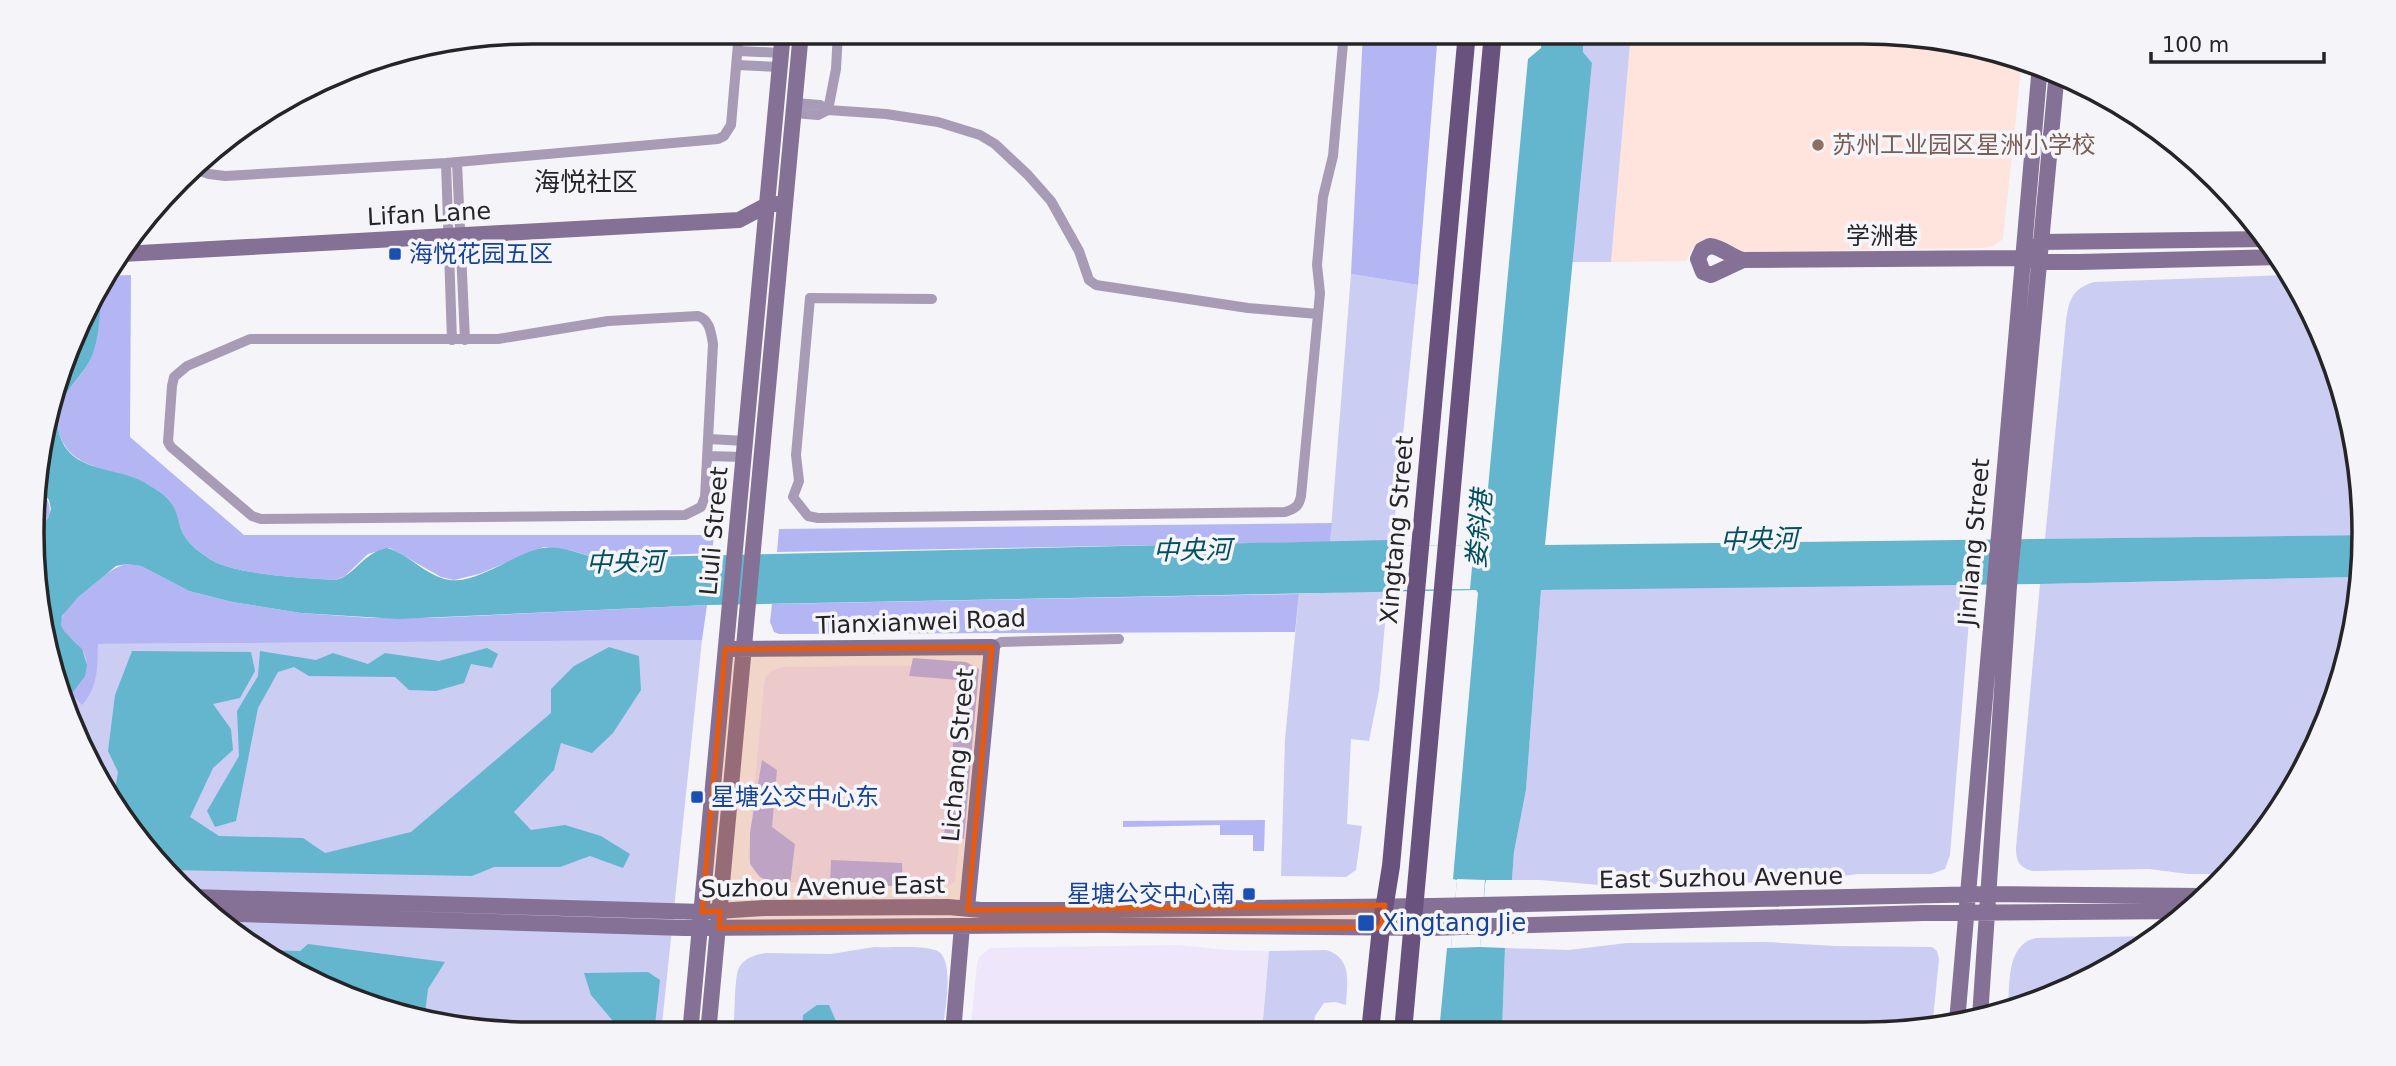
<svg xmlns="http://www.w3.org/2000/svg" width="2396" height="1066" font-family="'DejaVu Sans','Noto Sans SC',sans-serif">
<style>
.commercial{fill:#eee7fc}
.education{fill:#fee4dd}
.green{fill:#cbcdf3}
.forest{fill:#b4b6f4}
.water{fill:#63b6cd}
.pier{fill:#f4f4f9}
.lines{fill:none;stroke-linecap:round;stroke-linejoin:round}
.street{stroke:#a89bb5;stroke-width:10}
.secondary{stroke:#847195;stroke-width:16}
.primary{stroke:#6a527e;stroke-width:18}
.marked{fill:#e8590c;fill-opacity:0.2;stroke:#e8590c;stroke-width:5;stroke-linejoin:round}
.education-dot{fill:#8d6e63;stroke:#f4f4f9;stroke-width:2.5}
.transit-dot{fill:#1a4fb4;stroke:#f4f4f9;stroke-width:2.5}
.labels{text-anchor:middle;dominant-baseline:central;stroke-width:7;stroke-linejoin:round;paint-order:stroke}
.education-label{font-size:24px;fill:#785e54;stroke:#f4f4f9;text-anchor:start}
.street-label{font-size:24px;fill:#252527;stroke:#f4f4f9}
.transit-label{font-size:24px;fill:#164399;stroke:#f4f4f9;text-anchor:start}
.neighbourhood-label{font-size:26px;fill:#252527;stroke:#f4f4f9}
.water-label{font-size:26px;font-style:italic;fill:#014f5f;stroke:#f4f4f9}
.rim{fill:none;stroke:#252527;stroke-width:3.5}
</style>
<rect width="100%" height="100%" fill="#f4f4f9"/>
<path class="commercial" d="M 963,665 L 975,682 L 955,882 L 950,885 L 770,882 L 765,881 L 753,871 L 748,856 L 764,685 L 766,676 L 771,671 L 782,667 Z
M 1177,945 L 1229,950 L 1269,951 L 1262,1032 L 970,1033 L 977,964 L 979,957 L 990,948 Z"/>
<path class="education" d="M 1631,32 L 1863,32 L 1960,41 L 2022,60 L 2003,239 L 1994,246 L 1984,248 L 1744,252 L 1701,243 L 1692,249 L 1686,261 L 1611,262 Z"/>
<path class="green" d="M 1583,32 L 1631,32 L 1611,262 L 1571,262 L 1592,63 L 1583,52 Z
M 1351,274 L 1418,285 L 1392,545 L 1330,542 Z
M 2291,275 L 2326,341 L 2355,435 L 2364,535 L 2045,539 L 2066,321 C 2069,300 2072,289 2094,282 Z
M 2360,577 L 2355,630 L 2326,725 L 2261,838 L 2225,874 L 2188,874 L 2149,869 L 2033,871 C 2020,868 2016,862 2016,848 L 2040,584 Z
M 1972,583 L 1950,855 L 1945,869 L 1931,874 L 1858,874 L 1798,882 L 1600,885 L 1540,880 L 1512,880 L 1514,852 L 1526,790 L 1541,590 Z
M 1388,590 L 1379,691 L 1369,741 L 1351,739 L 1347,824 L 1362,826 L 1356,870 L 1346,877 L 1281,876 L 1285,739 L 1299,594 Z
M 702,640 L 661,1034 L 533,1034 L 435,1025 L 341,996 L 203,910 L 98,783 L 47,647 L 98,644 Z
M 2160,936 L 2055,996 L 2008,1009 C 2010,983 2006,945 2036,938 Z
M 1766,942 L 1835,946 L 1932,947 L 1937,951 L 1939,959 L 1932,1029 L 1502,1031 L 1505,948 L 1569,950 L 1627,943 Z
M 874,947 C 891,948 919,945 935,950 C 957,956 944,1015 942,1033 L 733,1034 C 735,1018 734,984 738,970 C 743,958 755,955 766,953 L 831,954 Z
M 1326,950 C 1353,958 1347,983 1346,1005 L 1335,1002 L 1324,1003 L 1315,1016 L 1313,1032 L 1262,1032 L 1269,951 Z"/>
<path class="forest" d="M 1363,32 L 1438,32 L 1418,285 L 1351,274 Z
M 131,275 L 130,437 L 244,535 L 714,535 L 712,553 L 597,558 L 573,551 L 544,547 L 479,574 L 454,580 L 441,577 L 390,548 L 368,554 L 345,576 L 336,580 C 304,578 242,575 215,562 C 202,555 186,543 181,529 C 177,519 176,508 169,500 C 138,465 67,480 58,428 C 52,398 81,381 91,358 C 97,343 99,297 102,278 L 104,276 Z
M 36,484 C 59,510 50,517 32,542 Z
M 1332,523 L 1330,542 L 777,552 L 779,529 Z
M 126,564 L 141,566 L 189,591 L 232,602 L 301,613 L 372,618 L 431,618 L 707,605 L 702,640 L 98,644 C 97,667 99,686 82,705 L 71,693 C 89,671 95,660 71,638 C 67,635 62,631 61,625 C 58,607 110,567 126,564 Z
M 1299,594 L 1295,632 L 779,634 L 774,632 L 770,622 L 772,604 Z
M 913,658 L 966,662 L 979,669 L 964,839 L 944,837 L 959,680 L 909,676 Z
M 762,760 L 777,770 L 772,827 L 795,844 L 790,885 L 770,882 L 760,877 L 750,864 L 750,833 Z
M 1265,820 L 1264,851 L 1253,851 L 1253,835 L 1220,835 L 1220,825 L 1123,827 L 1123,821 Z
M 831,860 L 902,863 L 903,886 L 830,885 Z"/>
<path class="water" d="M 1543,32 L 1583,32 L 1583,52 L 1592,63 L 1545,545 L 2364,535 L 2360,577 L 2040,584 L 1541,590 L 1526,790 L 1514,852 L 1512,880 L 1486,880 L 1485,885 L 1480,947 L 1505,948 L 1502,1031 L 1439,1032 L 1447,948 L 1451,948 L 1457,880 L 1453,879 L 1478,593 L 1476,590 L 707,605 L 398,619 L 301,613 L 232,602 L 189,591 L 141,566 L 126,564 L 116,566 L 78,597 L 62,616 L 61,625 L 64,631 L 82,649 L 87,665 L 85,676 L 67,700 L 41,630 L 32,542 L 48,518 L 51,509 L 49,500 L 36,484 L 41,436 L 102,278 C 100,302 101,330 93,353 C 85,378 53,395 58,428 C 66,475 117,465 147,484 C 156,489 166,495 172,504 C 177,511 178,520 181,529 C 186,543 202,555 215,562 C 242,575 304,578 336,580 C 356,575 362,553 387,548 C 409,554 427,577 450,580 C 478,584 516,552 543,548 C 561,545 580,554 597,558 L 1387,540 L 1393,545 L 1480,546 L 1483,542 L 1528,59 L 1541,48 Z
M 609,647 L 639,656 L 641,690 L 613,733 L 592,753 L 561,743 L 554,770 L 514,812 L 531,830 L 565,825 L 601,836 L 630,854 L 623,868 L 590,856 L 560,867 L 494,867 L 472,876 L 170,870 L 113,802 L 118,772 L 108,751 L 115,695 L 132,651 L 251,652 L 255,671 L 240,698 L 213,704 L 231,729 L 233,750 L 213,768 L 190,817 L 219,836 L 303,838 L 325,853 L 411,832 L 551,713 L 551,689 L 574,666 Z
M 487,648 L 498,654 L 492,668 L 471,664 L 464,683 L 436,691 L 409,690 L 395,677 L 309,676 L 294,667 L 278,672 L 258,708 L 236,821 L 215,827 L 207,811 L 239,756 L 237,711 L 258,676 L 260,651 L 316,660 L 333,653 L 368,664 L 385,653 L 439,661 Z
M 308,944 L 445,962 L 428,989 L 424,1022 L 341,996 L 266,950 L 300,951 Z
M 648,972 L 660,980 L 654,1034 L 624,1034 L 591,995 L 584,973 Z
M 817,1005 L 829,1005 L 839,1028 L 839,1034 L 802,1034 L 803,1015 Z"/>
<path class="pier" d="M 1392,545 L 1474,546 L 1470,589 L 1388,590 Z
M 1457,879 L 1485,880 L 1480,947 L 1451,948 Z"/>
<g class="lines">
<path class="street" d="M 738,51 L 782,53
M 737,65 L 780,67
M 795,103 L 820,105 L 828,110 L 886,114 L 938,122 L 980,135 L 995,144 L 1028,175 L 1051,201 L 1079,251 L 1089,280 L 1096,285 L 1248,308 L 1318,314
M 828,110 L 836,69 L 838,32
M 794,113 L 818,115 L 828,110
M 457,162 L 465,340
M 446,163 L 452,340
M 193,168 L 209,174 L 225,176 L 446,163 L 718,139 L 724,136 L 731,125 L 739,32
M 932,299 L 810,298 L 796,455 L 799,481 L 793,497 L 808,516 L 818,518 L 1285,512 C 1295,509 1299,506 1301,496 L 1320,293 L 1317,265 L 1323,197 L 1333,156 L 1344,32
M 698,316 C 710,320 711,333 713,344 L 705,497 L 701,507 L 685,515 L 261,519 L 252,516 L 171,447 L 168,442 L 172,386 L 174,377 L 187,366 L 250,339 L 498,339 L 608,321 Z
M 709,439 L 745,441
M 708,456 L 743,457
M 992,647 L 1001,642 L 1119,639"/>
<path class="secondary" d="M 2035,248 L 2042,242 L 2267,239
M 122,254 L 739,220 L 769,204 L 776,204
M 1743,260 L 1711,275 L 1703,272 L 1698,259 L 1702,250 L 1710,246 C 1722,247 1731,257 1743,260 L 2021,258 L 2040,262 L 2079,262 L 2281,257
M 734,649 L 992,647 L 967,908
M 192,897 L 702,912 L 765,908 L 948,907 L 981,910 L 1070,910 L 1432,906 L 1987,894 L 2204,896
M 208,913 L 684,928 L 1101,925 L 1430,928 L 1923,913 L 2188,911
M 1980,1017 L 2009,586 L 2057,71
M 1957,1022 C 1986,703 2010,384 2040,65
M 953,1033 L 962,926
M 690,1034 L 783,32
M 708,1034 L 801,32"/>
<path class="primary" d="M 1370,1032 L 1381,928 L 1391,866 L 1467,32
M 1403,1032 L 1493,32"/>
</g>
<path class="marked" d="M 992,647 L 968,910 L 1385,905 L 1381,928 L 719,928 L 720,911 L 702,912 L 725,649 Z"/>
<circle class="education-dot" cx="1818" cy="145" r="7"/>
<g class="transit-dot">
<rect x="388" y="247" width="14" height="14" rx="3.5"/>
<rect x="690" y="790" width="14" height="14" rx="3.5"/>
<rect x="1242" y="887" width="14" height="14" rx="3.5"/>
<rect x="1357" y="914" width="18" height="18" rx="3.5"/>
</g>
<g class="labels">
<g class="education-label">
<text x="1832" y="145">苏州工业园区星洲小学校</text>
</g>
<g class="street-label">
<text transform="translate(429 214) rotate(-3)">Lifan Lane</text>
<text x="1882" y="236">学洲巷</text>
<text transform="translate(1397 530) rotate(-85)">Xingtang Street</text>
<text transform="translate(714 531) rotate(-85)">Liuli Street</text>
<text transform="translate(1974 542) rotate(-85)">Jinliang Street</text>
<text transform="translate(921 622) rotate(-2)">Tianxianwei Road</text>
<text transform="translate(958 755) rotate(-85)">Lichang Street</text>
<text transform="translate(1721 878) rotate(-1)">East Suzhou Avenue</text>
<text transform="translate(823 887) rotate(-1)">Suzhou Avenue East</text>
</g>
<g class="transit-label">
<text x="409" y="254">海悦花园五区</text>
<text x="711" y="797">星塘公交中心东</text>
<text x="1235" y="894" text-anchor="end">星塘公交中心南</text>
<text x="1382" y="923">Xingtang Jie</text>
</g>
<g class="neighbourhood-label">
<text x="586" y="182">海悦社区</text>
</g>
<g class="water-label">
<text transform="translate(1479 529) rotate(-85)">娄斜港</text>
<text transform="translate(1759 539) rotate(-1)">中央河</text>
<text transform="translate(1192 550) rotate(-1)">中央河</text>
<text transform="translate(625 562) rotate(-1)">中央河</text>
</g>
</g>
<path d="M0 0H2396V1066H0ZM533 44H1863A489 489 0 0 1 2352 533V533A489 489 0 0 1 1863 1022H533A489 489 0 0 1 44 533V533A489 489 0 0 1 533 44Z" fill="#f4f4f9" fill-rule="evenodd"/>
<path class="rim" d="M533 44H1863A489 489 0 0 1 2352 533V533A489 489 0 0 1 1863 1022H533A489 489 0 0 1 44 533V533A489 489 0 0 1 533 44Z"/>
<path d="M2151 52v10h173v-10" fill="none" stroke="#252527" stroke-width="3.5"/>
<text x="2162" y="52" font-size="21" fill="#252527" stroke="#f4f4f9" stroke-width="5" paint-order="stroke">100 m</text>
</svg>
